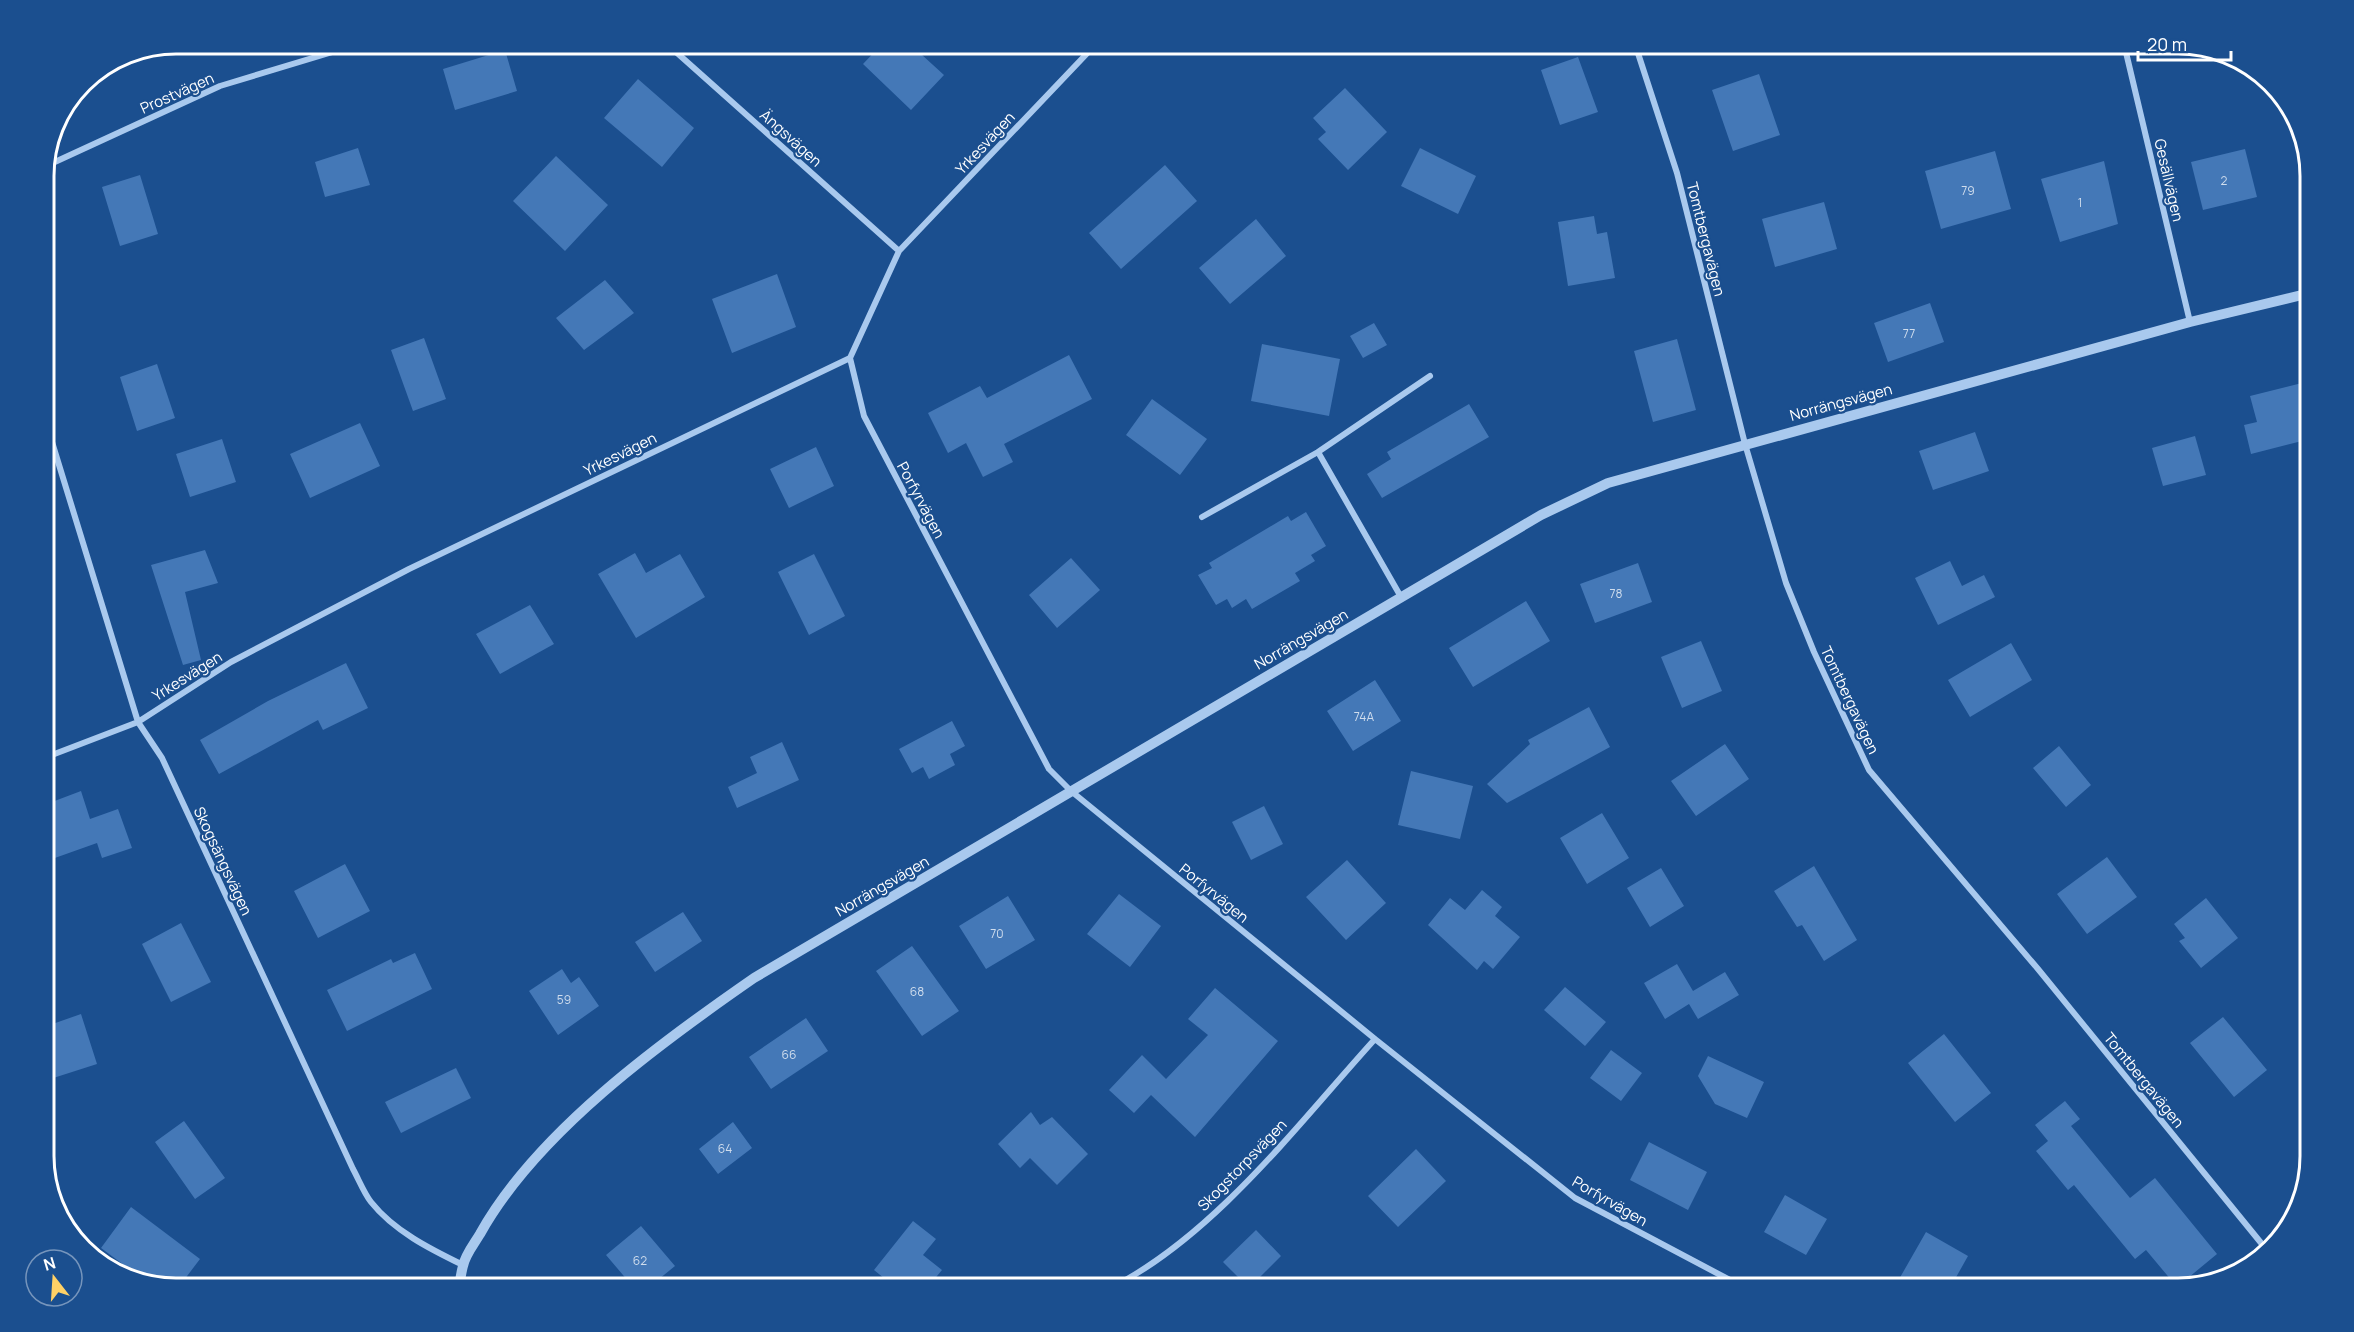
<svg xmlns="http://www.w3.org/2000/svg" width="2354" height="1332" font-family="Manrope,sans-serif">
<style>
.building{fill:#4478b7}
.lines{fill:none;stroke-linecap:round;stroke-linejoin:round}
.minor{stroke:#a9c9ee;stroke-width:6}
.tertiary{stroke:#a9c9ee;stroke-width:10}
.labels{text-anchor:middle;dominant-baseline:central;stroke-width:4.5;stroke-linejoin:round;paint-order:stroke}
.number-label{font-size:12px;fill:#d0dded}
.street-label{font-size:15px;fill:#fff;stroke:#1b4f8f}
.rim{fill:none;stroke:#fff;stroke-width:3}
</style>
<rect width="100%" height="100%" fill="#1b4f8f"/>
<path class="building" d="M 882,44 L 910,44 L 944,75 L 911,110 L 863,64 Z
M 505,50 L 517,91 L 455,110 L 443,69 Z
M 1578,57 L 1598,112 L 1560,125 L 1541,70 Z
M 1759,74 L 1780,135 L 1733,151 L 1712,90 Z
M 638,79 L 694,128 L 662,167 L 604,118 Z
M 1345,88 L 1387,132 L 1348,170 L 1318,139 L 1326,132 L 1313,118 Z
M 358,148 L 370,185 L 325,197 L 315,162 Z
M 1420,148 L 1476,176 L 1458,214 L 1401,186 Z
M 2245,149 L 2257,197 L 2203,210 L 2191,162 Z
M 1995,151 L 2011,209 L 1941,229 L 1925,171 Z
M 556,156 L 608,205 L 565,251 L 513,201 Z
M 2104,161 L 2118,224 L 2060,242 L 2041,179 Z
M 1165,165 L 1197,201 L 1121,269 L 1089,233 Z
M 140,175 L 158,234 L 120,246 L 102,187 Z
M 1824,202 L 1837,249 L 1775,267 L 1762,219 Z
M 1594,216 L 1597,234 L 1607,232 L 1615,278 L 1568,286 L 1558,222 Z
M 1256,219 L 1286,256 L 1230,304 L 1199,268 Z
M 777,274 L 796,327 L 732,353 L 712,299 Z
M 605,280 L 634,313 L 584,350 L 556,318 Z
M 1930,303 L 1944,342 L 1888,362 L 1874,323 Z
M 1374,323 L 1387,345 L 1363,358 L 1350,336 Z
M 424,338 L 446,399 L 413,411 L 391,350 Z
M 1677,339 L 1696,410 L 1653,422 L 1634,351 Z
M 1262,344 L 1340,359 L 1329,416 L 1251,401 Z
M 1069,355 L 1092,399 L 1004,444 L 1013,462 L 983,477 L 966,443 L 948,453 L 928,413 L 980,386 L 987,398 Z
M 157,364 L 175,418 L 137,431 L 120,377 Z
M 2310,381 L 2310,409 L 2303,410 L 2310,439 L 2251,454 L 2244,425 L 2257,422 L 2250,396 Z
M 1152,399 L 1207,439 L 1180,475 L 1126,435 Z
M 1469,404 L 1489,437 L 1382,498 L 1367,474 L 1391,459 L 1387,452 Z
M 360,423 L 380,466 L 310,498 L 290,454 Z
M 1975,432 L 1989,471 L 1933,490 L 1919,451 Z
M 2195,436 L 2206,475 L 2163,486 L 2152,448 Z
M 222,439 L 236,482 L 190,497 L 176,454 Z
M 816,447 L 834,486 L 789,508 L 770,469 Z
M 1306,512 L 1326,546 L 1311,555 L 1315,561 L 1295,573 L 1300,581 L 1252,609 L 1246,599 L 1232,608 L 1227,599 L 1216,605 L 1198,575 L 1212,568 L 1209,563 L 1288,516 L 1291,521 Z
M 205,550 L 218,583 L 185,592 L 201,660 L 183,665 L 151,565 Z
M 635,553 L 646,573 L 680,554 L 705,597 L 636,638 L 598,574 Z
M 814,554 L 845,616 L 809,635 L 778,572 Z
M 1071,558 L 1100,590 L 1057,628 L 1029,595 Z
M 1950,561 L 1962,586 L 1984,575 L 1995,597 L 1938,625 L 1915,578 Z
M 1638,563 L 1652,602 L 1595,623 L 1580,584 Z
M 1526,601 L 1550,641 L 1473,687 L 1449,648 Z
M 530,605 L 554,644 L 500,674 L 476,634 Z
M 1701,641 L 1722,691 L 1682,708 L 1661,657 Z
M 2011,643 L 2032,680 L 1970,717 L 1948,680 Z
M 346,663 L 368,708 L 323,730 L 318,720 L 219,774 L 200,740 L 268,701 Z
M 1375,680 L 1401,721 L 1353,751 L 1327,711 Z
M 1589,707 L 1610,747 L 1507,803 L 1487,784 L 1530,744 L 1528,740 Z
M 952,721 L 965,746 L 950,754 L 955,765 L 929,779 L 923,767 L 912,773 L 899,749 Z
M 782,742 L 799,780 L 737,808 L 728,787 L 757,773 L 750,757 Z
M 1725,744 L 1749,779 L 1696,816 L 1671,781 Z
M 2059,746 L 2091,785 L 2066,807 L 2033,768 Z
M 1411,771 L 1473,786 L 1460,839 L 1398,825 Z
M 81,791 L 90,819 L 118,809 L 132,848 L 102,858 L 97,843 L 52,859 L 44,834 L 44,805 Z
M 1264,806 L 1283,844 L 1251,860 L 1232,822 Z
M 1602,813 L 1629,858 L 1587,884 L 1560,838 Z
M 2107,857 L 2137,897 L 2087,934 L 2057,894 Z
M 1347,860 L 1386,903 L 1346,940 L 1306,897 Z
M 345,864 L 370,911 L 318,938 L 294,891 Z
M 1814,866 L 1857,940 L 1824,961 L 1802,925 L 1797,927 L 1774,891 Z
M 1661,868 L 1684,906 L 1650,927 L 1627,888 Z
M 1482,890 L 1502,907 L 1495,916 L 1520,937 L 1493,969 L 1484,961 L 1477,970 L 1428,925 L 1450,898 L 1465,910 Z
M 1119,894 L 1161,926 L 1130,967 L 1087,934 Z
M 1008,896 L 1035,940 L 986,969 L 959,926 Z
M 2206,898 L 2238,938 L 2201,968 L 2179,941 L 2185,938 L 2174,924 Z
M 683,912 L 702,941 L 655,972 L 635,942 Z
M 181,923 L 211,982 L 171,1002 L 142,944 Z
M 912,946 L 959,1011 L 922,1036 L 876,971 Z
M 415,953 L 432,989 L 347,1031 L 327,990 L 391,959 L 393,963 Z
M 1677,964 L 1693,991 L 1725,972 L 1739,995 L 1698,1019 L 1689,1004 L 1665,1019 L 1644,983 Z
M 562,969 L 571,983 L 579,977 L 599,1006 L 558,1035 L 529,991 Z
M 1565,987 L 1606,1022 L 1585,1046 L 1544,1010 Z
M 1215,988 L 1278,1041 L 1195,1137 L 1151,1095 L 1134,1113 L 1109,1090 L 1142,1055 L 1166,1079 L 1208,1035 L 1188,1019 Z
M 81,1014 L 97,1064 L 44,1081 L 44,1027 Z
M 2223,1017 L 2267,1070 L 2234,1097 L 2190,1043 Z
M 806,1018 L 828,1051 L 771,1089 L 749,1057 Z
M 1944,1034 L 1991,1093 L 1955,1122 L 1908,1063 Z
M 1611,1050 L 1642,1073 L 1621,1101 L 1590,1078 Z
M 1708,1056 L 1764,1082 L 1747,1118 L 1715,1104 L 1698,1076 Z
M 456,1068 L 471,1098 L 401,1133 L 385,1102 Z
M 2065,1101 L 2080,1119 L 2071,1126 L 2130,1198 L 2155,1178 L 2217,1254 L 2177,1287 L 2146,1250 L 2135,1259 L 2074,1185 L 2068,1190 L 2036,1151 L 2048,1141 L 2035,1125 Z
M 1031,1112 L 1040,1125 L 1052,1117 L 1088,1154 L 1057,1185 L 1030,1158 L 1020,1168 L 998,1144 Z
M 184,1121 L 225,1178 L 195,1199 L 155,1142 Z
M 733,1122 L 752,1148 L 718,1174 L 699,1149 Z
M 1649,1142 L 1707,1172 L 1688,1210 L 1630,1180 Z
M 1416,1149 L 1446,1181 L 1398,1227 L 1368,1196 Z
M 1785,1195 L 1827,1219 L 1806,1255 L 1764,1232 Z
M 131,1207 L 200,1259 L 178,1288 L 144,1280 L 101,1248 Z
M 913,1221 L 936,1239 L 923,1255 L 942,1270 L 927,1288 L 896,1288 L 874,1270 Z
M 641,1226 L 675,1266 L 648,1288 L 634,1288 L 606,1255 Z
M 1256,1230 L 1281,1256 L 1249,1288 L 1223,1262 Z
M 1926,1232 L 1968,1256 L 1950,1288 L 1894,1288 Z"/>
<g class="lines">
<path class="minor" d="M 667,44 L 899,251
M 1635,44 L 1677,173 L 1745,444 L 1786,583 L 1814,652 L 1869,770 L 2038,969 L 2266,1249
M 2124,44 L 2190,322
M 44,167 L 220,86 L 359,44
M 850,358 L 864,416 L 1049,769 L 1071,791 L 1375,1039 L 1575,1198 L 1745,1288
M 44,416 L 138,722 L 162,758 L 353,1169 C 359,1180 364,1193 371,1202 C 394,1231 430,1249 463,1265
M 1318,452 L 1430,376
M 1202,517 L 1318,452 L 1401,597
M 44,758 L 138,722 L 231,662 L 409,569 L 850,358 L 899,251 L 1096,44
M 1111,1288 C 1215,1235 1297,1125 1375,1039"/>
<path class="tertiary" d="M 459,1288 C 460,1281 461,1273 463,1266 C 465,1255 474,1244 480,1234 C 536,1133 660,1043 754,978 L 1541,515 L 1608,483 L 2190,322 L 2310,293"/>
</g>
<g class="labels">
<g class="number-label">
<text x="2224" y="180">2</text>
<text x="1968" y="190">79</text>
<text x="2080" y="202">1</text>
<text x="1909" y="333">77</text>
<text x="1616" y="593">78</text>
<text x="1364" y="716">74A</text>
<text x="997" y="933">70</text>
<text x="917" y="991">68</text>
<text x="564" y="999">59</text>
<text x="789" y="1054">66</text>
<text x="725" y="1148">64</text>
<text x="640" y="1260">62</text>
</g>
<g class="street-label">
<text transform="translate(177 93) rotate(-24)">Prostvägen</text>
<text transform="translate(791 138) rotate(42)">Ängsvägen</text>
<text transform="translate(985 143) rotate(-47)">Yrkesvägen</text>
<text transform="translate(2169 180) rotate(77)">Gesällvägen</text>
<text transform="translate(1706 239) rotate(76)">Tomtbergavägen</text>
<text transform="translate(1841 402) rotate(-15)">Norrängsvägen</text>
<text transform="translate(620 454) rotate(-26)">Yrkesvägen</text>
<text transform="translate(921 500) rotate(62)">Porfyrvägen</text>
<text transform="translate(1301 639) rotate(-30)">Norrängsvägen</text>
<text transform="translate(187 676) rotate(-32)">Yrkesvägen</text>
<text transform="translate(1850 700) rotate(65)">Tomtbergavägen</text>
<text transform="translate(223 861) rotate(65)">Skogsängsvägen</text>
<text transform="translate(882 886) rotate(-30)">Norrängsvägen</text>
<text transform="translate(1214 893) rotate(39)">Porfyrvägen</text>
<text transform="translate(2144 1080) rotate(51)">Tomtbergavägen</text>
<text transform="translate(1242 1165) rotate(-46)">Skogstorpsvägen</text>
<text transform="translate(1610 1201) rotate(30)">Porfyrvägen</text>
</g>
</g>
<path d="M0 0H2354V1332H0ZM176 54H2178A122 122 0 0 1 2300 176V1156A122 122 0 0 1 2178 1278H176A122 122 0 0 1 54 1156V176A122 122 0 0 1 176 54Z" fill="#1b4f8f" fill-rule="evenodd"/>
<path class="rim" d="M176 54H2178A122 122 0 0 1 2300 176V1156A122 122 0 0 1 2178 1278H176A122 122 0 0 1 54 1156V176A122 122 0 0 1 176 54Z"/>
<g transform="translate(54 1278) rotate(343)"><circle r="28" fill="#1b4f8f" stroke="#7695bc" stroke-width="1.5"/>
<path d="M0-4.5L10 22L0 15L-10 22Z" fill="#ffd166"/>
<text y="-9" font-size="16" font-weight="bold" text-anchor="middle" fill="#ffffff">N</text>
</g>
<path d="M2138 51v9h93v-9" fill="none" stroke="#ffffff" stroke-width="3"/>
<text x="2147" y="51" font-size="18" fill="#ffffff" stroke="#1b4f8f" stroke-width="4.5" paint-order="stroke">20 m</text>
</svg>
